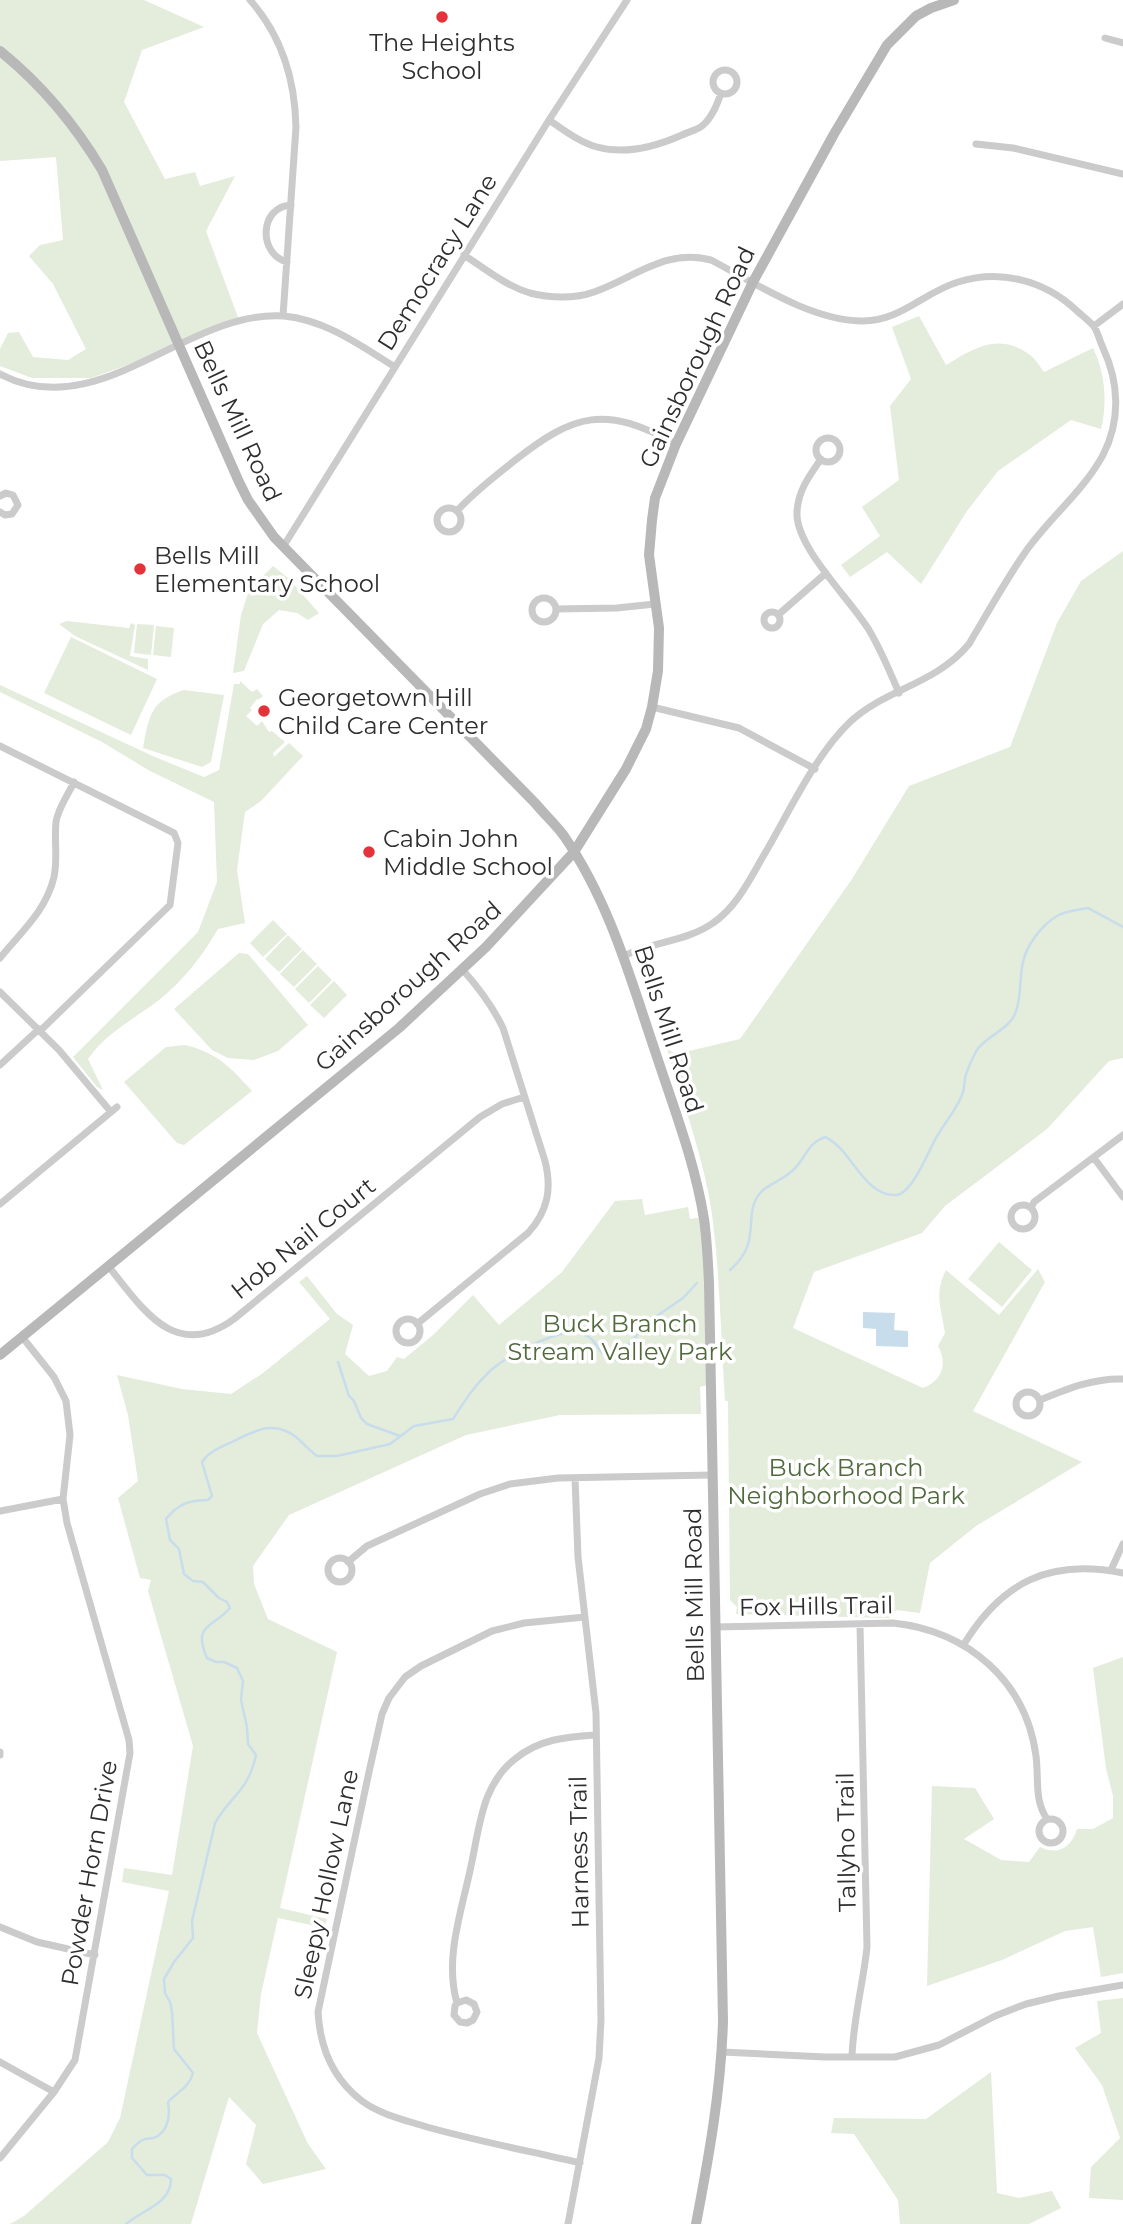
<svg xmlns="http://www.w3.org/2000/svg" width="1123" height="2224" font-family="Montserrat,sans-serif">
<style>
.green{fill:#e4ecdc}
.water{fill:#c8ddeb}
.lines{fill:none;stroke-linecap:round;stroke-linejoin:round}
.stream{stroke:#c8ddeb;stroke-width:2.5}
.street{stroke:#cbcbcb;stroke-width:7}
.secondary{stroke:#b8b8b8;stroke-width:10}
.poi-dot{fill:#e4323a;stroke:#fff;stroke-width:2.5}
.labels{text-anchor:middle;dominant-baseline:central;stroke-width:7;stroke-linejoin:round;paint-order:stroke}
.poi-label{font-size:24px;fill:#2e2e2e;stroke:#fff;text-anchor:start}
.street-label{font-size:24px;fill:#2e2e2e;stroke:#fff}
.park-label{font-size:24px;fill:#506a3c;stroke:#fff}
</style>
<rect width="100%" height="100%" fill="#fff"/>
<path class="green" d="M 0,0 L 144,0 L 204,27 L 142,50 L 124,102 L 165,179 L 195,172 L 200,186 L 235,176 L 206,231 L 239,320 L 180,346 L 91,378 L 32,378 L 0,366 L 0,349 L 8,333 L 19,332 L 33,357 L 68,360 L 86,349 L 53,284 L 29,256 L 40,245 L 63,240 L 56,157 L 0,161 Z
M 919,316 L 946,365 C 974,348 999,332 1030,355 C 1036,359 1040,367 1044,372 L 1093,348 C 1105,373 1107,399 1102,425 L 1101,429 L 1071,420 L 998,471 L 967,511 L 921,584 L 887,552 L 850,577 L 841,565 L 880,536 L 862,507 L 899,480 L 890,406 L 911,379 L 892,327 Z
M 1123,551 L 1123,1058 L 1109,1061 L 1047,1129 L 945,1206 L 922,1233 L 814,1272 L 793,1328 L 923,1388 C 942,1381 948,1364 938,1346 L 945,1333 C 941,1307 934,1294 946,1270 L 999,1315 L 1038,1269 L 1045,1282 L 973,1411 L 1082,1462 L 976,1526 L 930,1563 L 920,1613 L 897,1610 L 889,1618 L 736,1614 L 737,1607 L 730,1600 L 728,1401 L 725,1401 C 721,1339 720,1276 712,1214 C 704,1158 683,1103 667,1049 L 676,1054 L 740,1039 L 852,879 L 909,786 L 1010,747 L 1057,623 L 1081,581 Z
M 273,566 L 287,577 L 319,613 L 308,620 L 297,613 L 279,610 L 263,624 L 244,671 L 233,673 L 241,615 L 249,590 Z
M 67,621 L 129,628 L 131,623 L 135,625 L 130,656 L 148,659 L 148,670 L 75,636 L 59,624 Z
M 137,624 L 154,625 L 151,655 L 134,653 Z
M 156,626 L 174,628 L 171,657 L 153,655 Z
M 71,637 L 157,679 L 131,735 L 44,693 Z
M 240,681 L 252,692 L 257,689 L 263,696 L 258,700 L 257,699 L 250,708 L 252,710 L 246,716 L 257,726 L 262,721 L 269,732 L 272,731 L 285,742 L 273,753 L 274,757 L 289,743 L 303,756 L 261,801 L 245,812 L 237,870 L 245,923 L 218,929 C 203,955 183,981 159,1000 C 134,1019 106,1033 88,1059 L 103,1090 L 97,1087 L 73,1057 L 198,932 L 217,882 L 214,802 L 150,771 L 102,742 L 0,692 L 0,685 L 155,757 L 204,777 L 219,770 L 234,684 L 240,684 Z
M 184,690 L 224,695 L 211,762 L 202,767 L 143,748 C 149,716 150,701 184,690 Z
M 273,920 L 287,934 L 263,957 L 250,943 Z
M 288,935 L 302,949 L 279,972 L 265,959 Z
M 303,950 L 317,964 L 294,987 L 280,974 Z
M 239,953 L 248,954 L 308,1025 L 278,1051 L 254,1060 L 228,1058 L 212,1050 L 174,1009 Z
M 318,966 L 332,980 L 309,1003 L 295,989 Z
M 334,981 L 347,995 L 324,1018 L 310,1005 Z
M 185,1045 C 218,1053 230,1067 252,1091 L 184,1145 L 177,1143 L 124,1082 L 166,1047 Z
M 642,1199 L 645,1215 L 688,1207 L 690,1219 L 704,1217 L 711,1384 L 700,1387 L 701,1414 L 560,1415 L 466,1435 L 289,1515 L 253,1566 L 254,1584 L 268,1619 L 337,1652 L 280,1908 L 327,1919 L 325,1928 L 278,1918 L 261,1994 L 257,2033 L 308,2144 L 326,2169 L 263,2184 L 246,2164 L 256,2125 L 229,2097 L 191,2224 L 10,2224 L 24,2216 L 108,2142 L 120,2118 L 169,1891 L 122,1882 L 124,1868 L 172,1875 L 193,1746 L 148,1591 L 151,1580 L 140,1578 L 118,1498 L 138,1481 L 128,1415 L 117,1375 L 182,1389 L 231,1394 L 263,1373 L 330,1319 L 299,1282 L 307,1276 L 337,1314 L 353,1325 L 345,1354 L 369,1376 L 387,1371 L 397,1357 L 404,1359 L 433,1335 L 473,1295 L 499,1325 L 562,1272 L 615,1201 Z
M 999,1242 L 1032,1270 L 1002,1307 L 968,1279 Z
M 1123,1657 L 1123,1973 L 1101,1977 L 1093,1927 L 1065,1931 L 1002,1960 L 927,1986 L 932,1786 L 975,1788 L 994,1819 L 964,1839 L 1001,1860 L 1029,1862 L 1040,1847 C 1058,1856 1072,1847 1077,1829 L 1093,1829 L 1113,1818 L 1113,1796 L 1106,1768 L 1093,1668 Z
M 1123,1998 L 1123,2200 L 1089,2198 L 1091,2167 L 1120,2138 L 1102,2085 L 1075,2048 L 1101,2033 L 1097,2001 Z
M 991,2072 L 997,2193 L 1019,2198 L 1052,2191 L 1061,2208 L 1029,2224 L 900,2224 L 898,2200 L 854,2134 L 831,2133 L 834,2118 L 926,2119 Z"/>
<path class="water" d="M 863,1312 L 895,1313 L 894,1330 L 908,1331 L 908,1347 L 876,1346 L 876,1329 L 863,1328 Z"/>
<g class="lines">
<path class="stream" d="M 730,1270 C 764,1241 741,1214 761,1192 C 767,1185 784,1179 792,1171 C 806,1159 806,1144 825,1137 C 851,1148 864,1197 896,1195 C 912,1194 928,1152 935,1140 C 943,1124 956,1111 962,1095 C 965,1088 964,1080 966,1074 C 969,1066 973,1057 977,1050 C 984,1038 1009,1029 1015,1014 C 1022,997 1019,979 1023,962 C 1027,944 1042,925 1057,916 C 1065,911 1078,910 1088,908 L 1123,927
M 338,1362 L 349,1396 L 354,1401 L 361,1418 L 367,1424 L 400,1436
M 126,2224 C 142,2210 171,2204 171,2179 L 165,2175 L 147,2175 L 132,2158 L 132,2149 C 146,2133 149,2142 158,2136 C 169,2128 170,2114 168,2102 C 178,2091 189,2088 193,2073 L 174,2049 L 172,2012 L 170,2002 L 165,1993 L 164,1979 L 174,1962 L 193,1938 L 192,1921 L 215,1823 C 231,1795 248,1792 256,1755 L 248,1744 L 247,1727 L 241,1700 L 243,1681 L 237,1668 L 224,1662 L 216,1662 L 207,1658 C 192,1624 213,1628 230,1608 L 227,1602 L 219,1598 L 203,1582 L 193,1581 L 184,1574 L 179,1549 L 170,1540 L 166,1519 C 178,1504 189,1500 208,1500 L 212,1496 L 202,1462 C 209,1451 222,1447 234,1441 C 256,1430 274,1420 296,1437 C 303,1443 309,1450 317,1456 L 337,1456 L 390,1444 L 414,1426 L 453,1419 C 464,1402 474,1386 489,1372 C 505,1356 561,1326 583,1334 C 602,1341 593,1357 621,1361 L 628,1354 L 628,1345 L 651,1320 L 683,1298 L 697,1283"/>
<path class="street" d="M 250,0 C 282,36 295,80 296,127 L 283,316
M 1105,38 L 1123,43
M713 82a12 12 0 1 1 24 0a12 12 0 1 1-24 0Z
M 549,120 C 564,130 579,142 597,147 C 626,155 655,147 682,135 C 688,132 697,130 702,126 C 712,118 717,105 721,93
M 976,144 L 1013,148 L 1123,174
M 464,255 C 484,268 506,286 530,293 C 549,298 575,299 594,292 C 634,278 666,248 711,260 C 755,283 810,320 861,321 C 900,322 924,292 958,282 C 1000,269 1044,280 1076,310 C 1082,316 1090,321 1095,328 C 1098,334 1100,341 1103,348 C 1119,382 1121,420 1103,455 C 1083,492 1048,519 1024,554 C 1004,583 987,614 969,644 C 935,685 885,689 850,722 C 814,756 787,817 761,860 C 748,883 735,908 713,923 C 688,941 651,942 624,956
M 287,262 C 258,254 259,207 291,205
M 1094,326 L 1123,304
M 0,374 C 99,426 187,309 284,316 C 326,320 361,346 395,367
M816 450a12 12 0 1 1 24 0a12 12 0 1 1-24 0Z
M 821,459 C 809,476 798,491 797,512 C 795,547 851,600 869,630 C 881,650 890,672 899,693
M 0,496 L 6,493 L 13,495 L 18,505 L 12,514 L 5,515 L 0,512
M437 520a12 12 0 1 1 24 0a12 12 0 1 1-24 0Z
M 457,511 C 474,492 494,477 514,461 C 575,413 605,405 676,444
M 283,547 L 549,120 L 627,0
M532 610a12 12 0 1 1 24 0a12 12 0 1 1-24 0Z
M 556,609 L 617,608 L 655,604
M764 620a8 8 0 1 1 16 0a8 8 0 1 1-16 0Z
M 778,615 L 826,573
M 652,707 L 739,728 L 815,769
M 0,746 L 174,833 L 178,843 L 170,905 L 41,1030
M 0,958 C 21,932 46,911 54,877 C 58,858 54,840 56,822 C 58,808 68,795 74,782
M 0,992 L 59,1050 L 111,1112
M 0,1065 L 39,1029
M 1094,1158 L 1123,1197
M 0,1204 L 117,1107
M1011 1217a12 12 0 1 1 24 0a12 12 0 1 1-24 0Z
M 1031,1208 L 1034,1202 L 1123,1135
M 109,1267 C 143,1309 175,1362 234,1319 L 480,1117 L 502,1104 L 524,1097
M396 1331a12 12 0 1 1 24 0a12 12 0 1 1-24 0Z
M 417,1324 L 528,1233 C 548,1211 552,1189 545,1161 L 503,1028 C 492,1005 479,988 462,969
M1016 1404a12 12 0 1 1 24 0a12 12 0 1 1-24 0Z
M 1040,1400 C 1067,1389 1093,1378 1123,1379
M 0,1511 L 63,1499
M328 1570a12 12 0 1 1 24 0a12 12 0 1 1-24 0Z
M 348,1562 L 367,1546 L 480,1494 L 510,1484 L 558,1478 L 712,1475
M 1111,1570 L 1123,1544
M 715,1627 L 893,1623 C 968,1631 1026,1681 1036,1756 C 1039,1779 1034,1800 1047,1819
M 964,1644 C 1002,1582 1050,1558 1123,1573
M 0,1752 L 0,1755
M1039 1831a12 12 0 1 1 24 0a12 12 0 1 1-24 0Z
M 0,1927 L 37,1942 L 95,1955
M 457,2003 L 466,2000 L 474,2004 L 477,2012 L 473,2020 L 467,2023 L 460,2022 L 454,2015 L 455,2006 L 457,2003 C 444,1958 462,1910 471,1866 C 476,1843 479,1819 487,1798 C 493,1783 502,1769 515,1759 C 539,1739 566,1737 595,1735
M 722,2052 L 825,2057 L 895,2057 L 939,2045 L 995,2016 L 1026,2004 L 1059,1996 L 1123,1985
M 852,2057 C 853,2020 863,1985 867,1947 L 860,1625
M 0,2062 L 54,2092
M 0,2158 L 54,2092 L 75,2060 L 130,1753 L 129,1740 L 67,1523 L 63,1499 L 70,1435 L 66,1401 L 54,1377 L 23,1338
M 580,2163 C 529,2151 477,2141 427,2127 C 405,2120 381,2115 362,2101 C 333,2079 320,2048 318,2012 L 369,1772 L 382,1714 L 389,1698 L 405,1677 L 421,1666 L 492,1631 L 524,1623 L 585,1617
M 568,2224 L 599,2058 L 601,2020 L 596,1713 L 578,1557 L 575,1478"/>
<path class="secondary" d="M 0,51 C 42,85 74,123 102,170 L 239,482 L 248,500 L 274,537 L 536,804 C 545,815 556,825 564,836 C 609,901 630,977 655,1051 C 673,1106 695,1162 704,1219 C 707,1240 708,1262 709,1283 L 723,2021 C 721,2090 709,2156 696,2224
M 0,1355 L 399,1028 L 486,947 L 574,852 L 626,769 L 646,729 L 652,707 L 658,671 L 659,628 L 649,555 L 652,520 L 655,498 L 676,444 L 753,282 L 834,134 L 887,45 L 916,16 L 931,8 L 954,0"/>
</g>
<g class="poi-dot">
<circle cx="442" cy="17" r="7"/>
<circle cx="140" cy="569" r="7"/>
<circle cx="264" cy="711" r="7"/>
<circle cx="369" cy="852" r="7"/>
</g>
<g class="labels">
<g class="poi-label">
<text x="442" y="42" text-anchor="middle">The Heights<tspan x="442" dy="28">School</tspan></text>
<text x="154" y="555">Bells Mill<tspan x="154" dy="28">Elementary School</tspan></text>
<text x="278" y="697">Georgetown Hill<tspan x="278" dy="28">Child Care Center</tspan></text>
<text x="383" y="838">Cabin John<tspan x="383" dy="28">Middle School</tspan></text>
</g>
<g class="street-label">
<text transform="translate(437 262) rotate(-58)">Democracy Lane</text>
<text transform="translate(697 357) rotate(-65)">Gainsborough Road</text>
<text transform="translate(238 421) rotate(65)">Bells Mill Road</text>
<text transform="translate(408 986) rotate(-42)">Gainsborough Road</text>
<text transform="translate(669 1029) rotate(72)">Bells Mill Road</text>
<text transform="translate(303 1238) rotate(-39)">Hob Nail Court</text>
<text transform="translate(694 1595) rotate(-91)">Bells Mill Road</text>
<text transform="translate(816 1606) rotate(-1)">Fox Hills Trail</text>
<text transform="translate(846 1842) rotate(-91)">Tallyho Trail</text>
<text transform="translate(579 1852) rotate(-91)">Harness Trail</text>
<text transform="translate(89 1873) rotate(-80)">Powder Horn Drive</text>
<text transform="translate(326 1884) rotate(-78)">Sleepy Hollow Lane</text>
</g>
<g class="park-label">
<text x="620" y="1323">Buck Branch<tspan x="620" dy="28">Stream Valley Park</tspan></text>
<text x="846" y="1467">Buck Branch<tspan x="846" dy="28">Neighborhood Park</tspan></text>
</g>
</g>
</svg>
